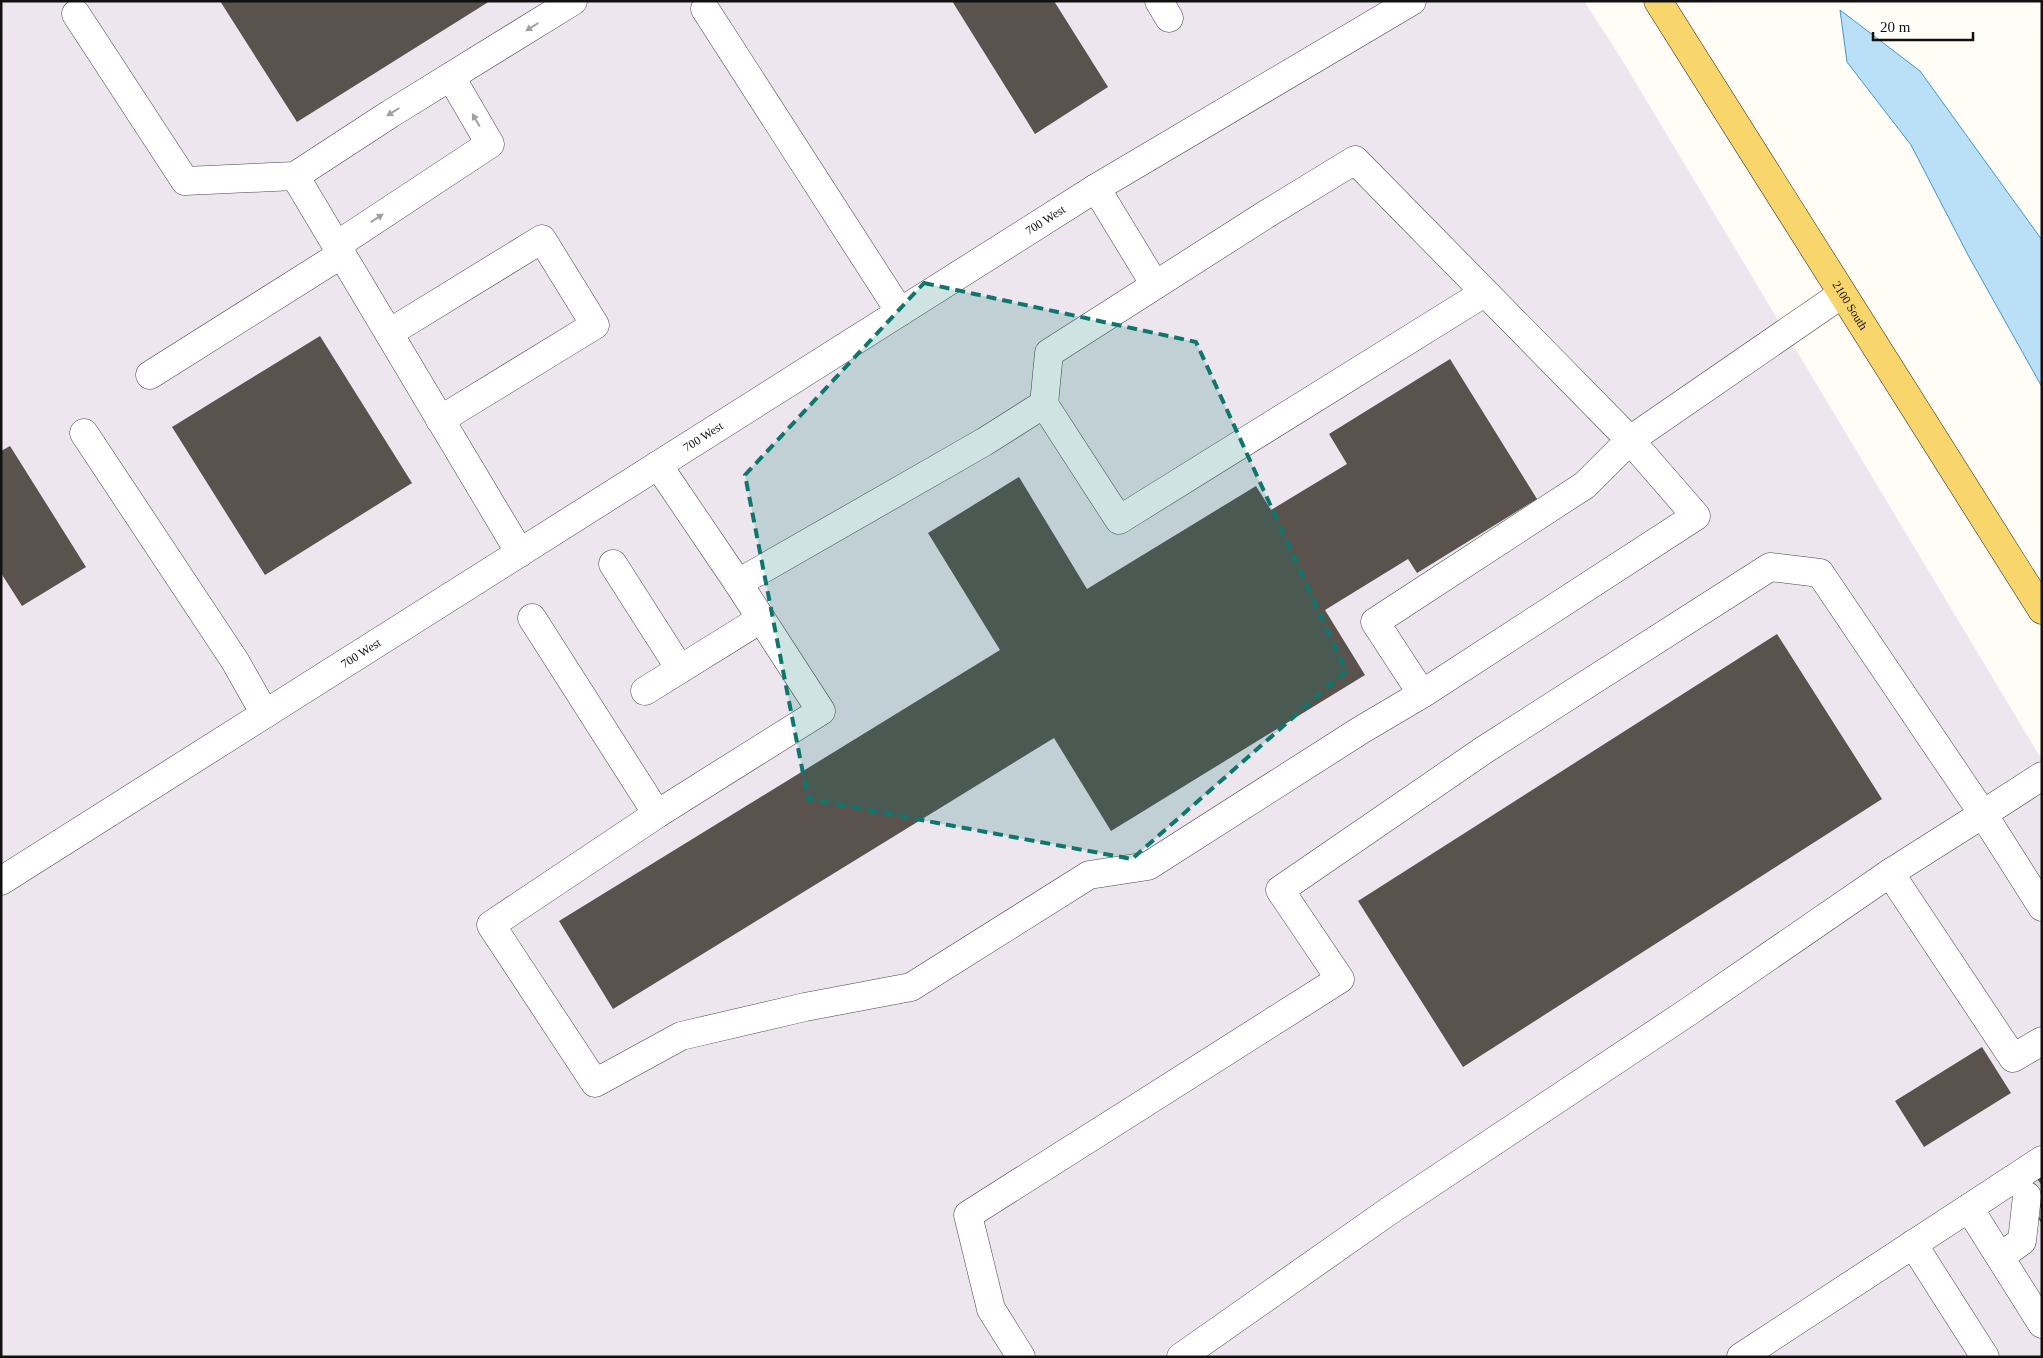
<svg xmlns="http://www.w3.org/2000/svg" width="2043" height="1358" font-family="Georgia,serif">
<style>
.industrial{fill:#eee6ef}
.water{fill:#b9e0f7;stroke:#3f96cf}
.building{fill:#5a524d}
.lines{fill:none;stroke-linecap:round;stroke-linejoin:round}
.minor-tunnel{stroke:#dbdad3;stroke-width:28;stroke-dasharray:28 14;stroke-linecap:butt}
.minor-casing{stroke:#444;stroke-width:29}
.major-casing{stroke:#222;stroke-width:29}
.minor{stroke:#fff;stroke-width:28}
.major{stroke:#f9d66b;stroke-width:28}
.oneway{fill:#a0a0a0}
.marked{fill:#0f766e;fill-opacity:0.2;stroke:#0f766e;stroke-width:4;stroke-dasharray:10 6;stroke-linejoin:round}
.labels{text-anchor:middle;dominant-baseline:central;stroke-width:5;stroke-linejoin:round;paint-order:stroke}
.street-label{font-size:12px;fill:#111;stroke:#fff}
</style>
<rect width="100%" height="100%" fill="#fffdf5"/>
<path class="industrial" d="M 1,1 L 1584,1 L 1621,58 L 2042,760 L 2042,1357 L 1,1357 Z"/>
<path class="water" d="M 1840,10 L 1920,71 L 2042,240 L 2042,387 L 1968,255 L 1911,145 L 1847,62 Z"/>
<path class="building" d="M 220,1 L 490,1 L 297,122 Z
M 952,1 L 1054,1 L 1108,87 L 1035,134 Z
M 320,336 L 412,483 L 265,575 L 172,427 Z
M 1450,359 L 1537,499 L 1417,573 L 1408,559 L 1325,610 L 1365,675 L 1111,831 L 1054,738 L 613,1009 L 559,921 L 1000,650 L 928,533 L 1019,477 L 1087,589 L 1256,486 L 1271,510 L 1347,464 L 1329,434 Z
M 10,446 L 86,567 L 22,606 L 1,573 L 1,451 Z
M 1777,634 L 1882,799 L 1463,1067 L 1358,901 Z
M 1982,1047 L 2011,1093 L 1924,1147 L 1895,1101 Z
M 2042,1168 L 2042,1224 L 2016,1184 Z"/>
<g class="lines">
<path class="minor-tunnel" d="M 2027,1196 L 2042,1186
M 2037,1213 L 2042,1210"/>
<defs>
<g id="minor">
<path d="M 1159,1 L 1169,18"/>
<path d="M 705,9 L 900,312"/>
<path d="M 76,14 L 185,181 L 295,176 L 390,114 L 573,1"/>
<path d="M 295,176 L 520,553"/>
<path d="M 1096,188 L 1155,285"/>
<path d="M 337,245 L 490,144 L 451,77"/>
<path d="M 389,333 L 542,239 L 595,325 L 440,420"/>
<path d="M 150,375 L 342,254"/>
<path d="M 1044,404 L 1119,520 L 1484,293"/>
<path d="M 84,433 L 235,661 L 265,714"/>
<path d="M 658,465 L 738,583 L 821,711 L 657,814 L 491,925 L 595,1083 L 681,1036 L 805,1007 L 911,987 L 1089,875 L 1148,866 L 1361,730 L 1422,694 L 1696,516 L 1630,440 L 1585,485 L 1375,622 L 1422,694"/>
<path d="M 613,564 L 680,669"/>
<path d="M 738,583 L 984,442 L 1044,404 L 1049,353 L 1265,215 L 1355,160 L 1630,440 L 1842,294"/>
<path d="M 532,618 L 657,814"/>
<path d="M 645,691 L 761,619"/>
<path d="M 2042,776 L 1983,814 L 2042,907"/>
<path id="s1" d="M 1,881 L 1096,188 L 1412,1"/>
<path d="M 1969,1208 L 2042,1324"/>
<path d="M 1913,1244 L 1985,1357"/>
<path d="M 2000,1257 L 2022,1241 L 2027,1196"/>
<path d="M 1021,1357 L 991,1309 L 968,1215 L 1340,979 L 1280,890 L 1484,750 L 1770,567 L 1820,573 L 1983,814 L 1890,873"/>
<path d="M 1181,1357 L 1389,1211 L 1688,1012 L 1890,873 L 2013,1058 L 2042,1041"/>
<path d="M 1741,1357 L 2042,1160"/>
</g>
<g id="major">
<path id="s2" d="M 1658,1 L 2042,610"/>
</g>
</defs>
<use href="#minor" class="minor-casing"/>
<use href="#major" class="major-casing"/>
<use href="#minor" class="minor"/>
<use href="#major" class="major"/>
</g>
<defs><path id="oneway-solid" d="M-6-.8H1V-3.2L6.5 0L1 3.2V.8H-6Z" transform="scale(1.25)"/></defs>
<g class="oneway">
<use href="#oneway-solid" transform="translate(532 27) rotate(148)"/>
<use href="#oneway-solid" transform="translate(393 112) rotate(148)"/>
<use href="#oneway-solid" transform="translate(476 120) rotate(-120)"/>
<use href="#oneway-solid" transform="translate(377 218) rotate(-33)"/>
</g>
<path class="marked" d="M 924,283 L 1196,342 L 1346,671 L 1132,859 L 808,799 L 745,475 Z"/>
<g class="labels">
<g class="street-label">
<text stroke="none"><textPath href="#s1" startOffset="1236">700 West</textPath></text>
<text stroke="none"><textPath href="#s2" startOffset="360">2100 South</textPath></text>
<text stroke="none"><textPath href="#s1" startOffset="831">700 West</textPath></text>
<text stroke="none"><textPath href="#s1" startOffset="426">700 West</textPath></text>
</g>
</g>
<rect width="2043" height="1358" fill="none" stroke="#111111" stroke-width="5"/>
<path d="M1873 32v8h100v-8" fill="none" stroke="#111111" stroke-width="2.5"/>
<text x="1880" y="32" font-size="15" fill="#111111" stroke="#ffffff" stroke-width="4" paint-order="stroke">20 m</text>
</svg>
